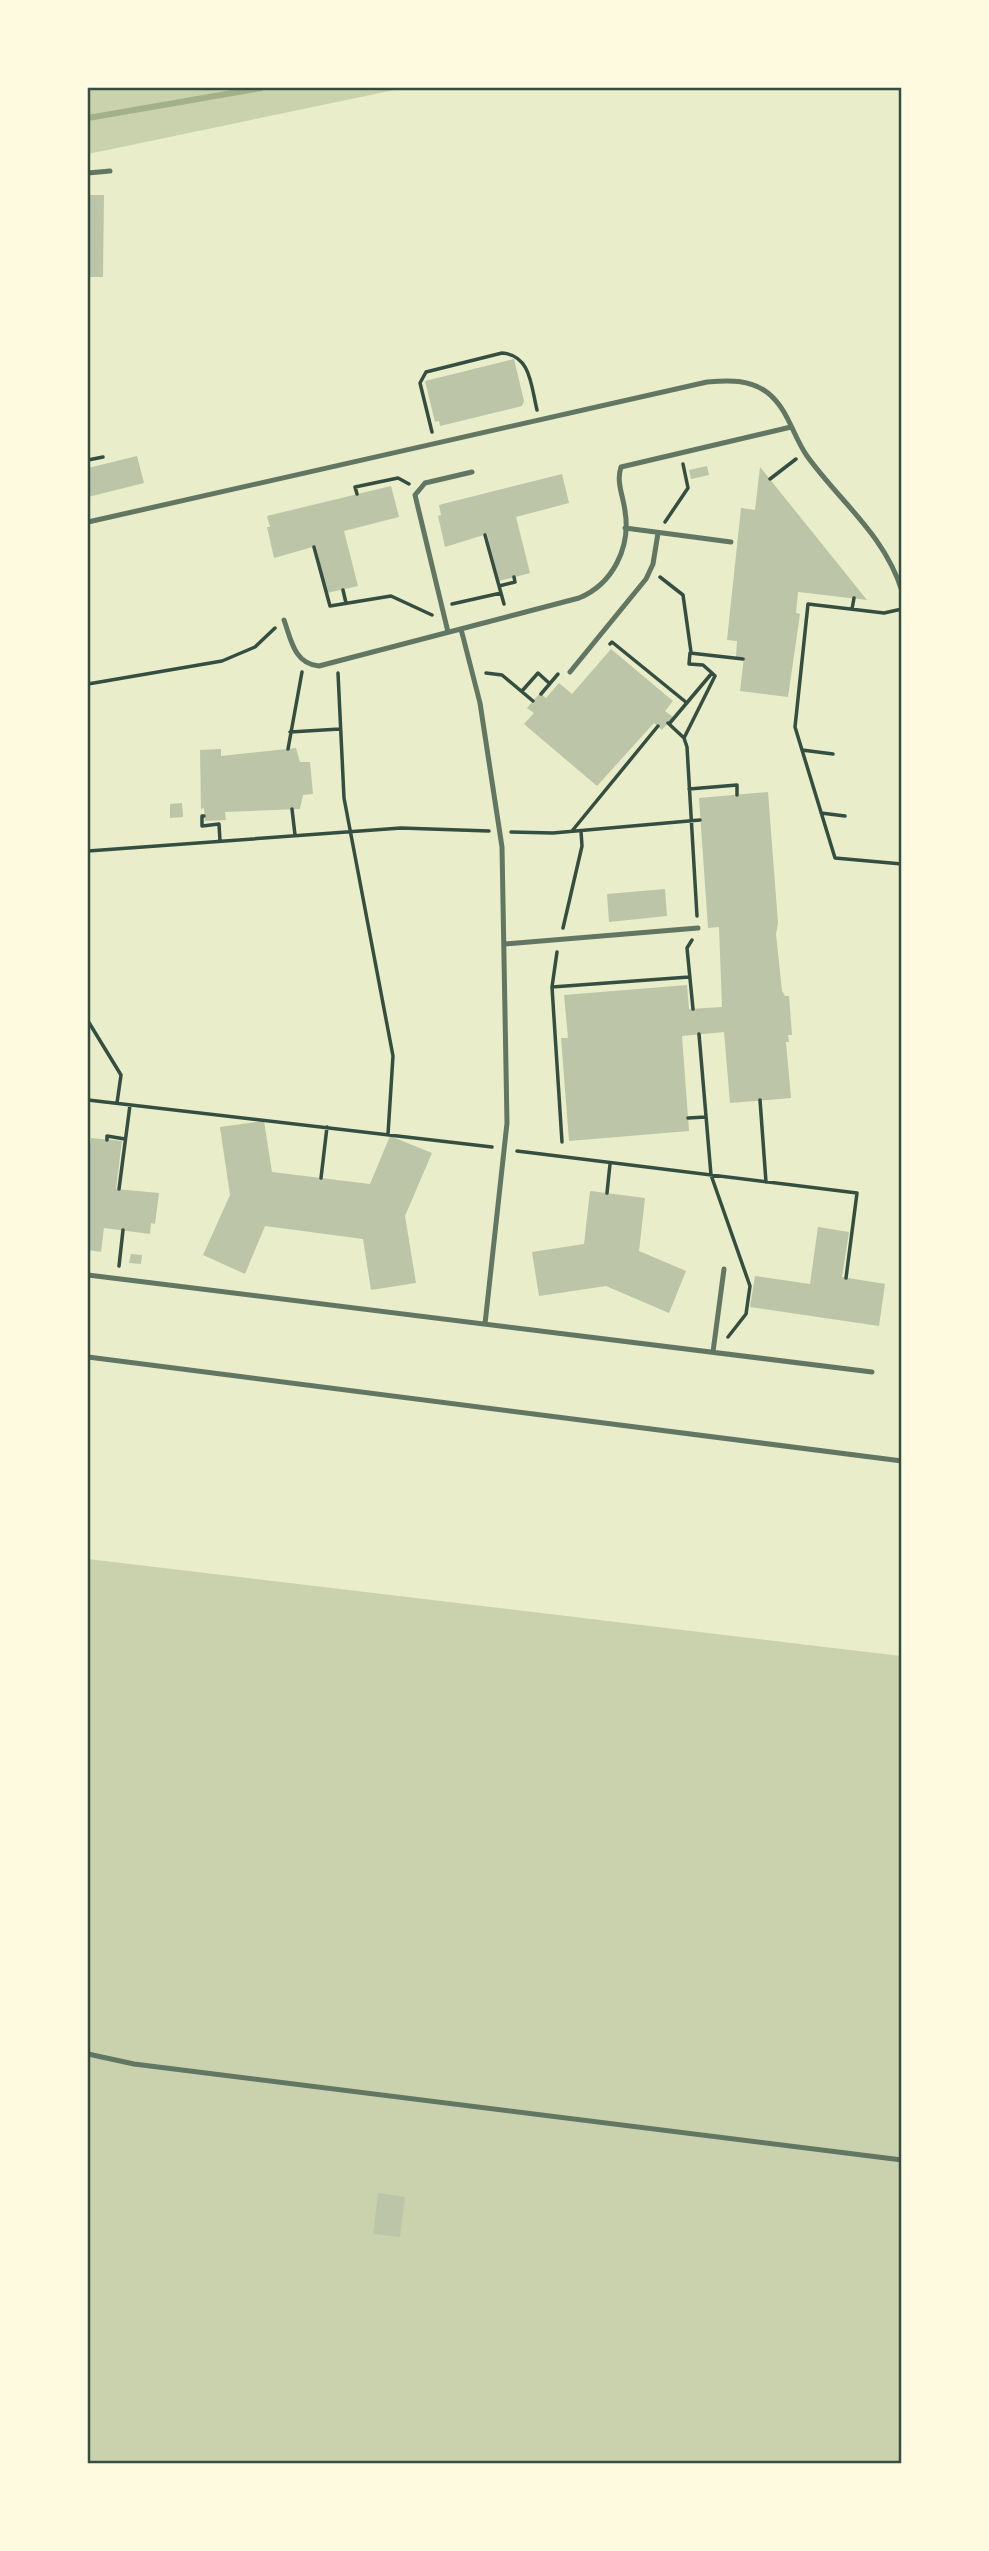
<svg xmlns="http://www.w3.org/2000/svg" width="989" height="2551" font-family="'Alegreya Sans',sans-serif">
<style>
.green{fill:#cad2ad}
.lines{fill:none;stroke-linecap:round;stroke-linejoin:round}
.stream{stroke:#a3b18a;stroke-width:6}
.building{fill:#bcc5a7}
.path{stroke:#344e41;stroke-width:3.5}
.service{stroke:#617663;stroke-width:5}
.neatline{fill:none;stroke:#344e41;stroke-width:2.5}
</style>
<rect width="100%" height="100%" fill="#e9edc9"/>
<path class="green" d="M 88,88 L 404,88 L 88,154 Z
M 88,1559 L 901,1656 L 901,2463 L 88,2463 Z"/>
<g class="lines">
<path class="stream" d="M 88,118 L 261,88"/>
</g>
<path class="building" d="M 88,195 L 104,195 L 103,277 L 88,277 Z
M 514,359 L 524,401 L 522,406 L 440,426 L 439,421 L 435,422 L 425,381 Z
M 137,456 L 144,483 L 88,497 L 88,468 Z
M 707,466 L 709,475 L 691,479 L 689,470 Z
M 760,467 L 867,600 L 798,592 L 796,613 L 800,614 L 788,697 L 740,691 L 744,657 L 736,657 L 737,641 L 727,640 L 741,508 L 755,510 Z
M 562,474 L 569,503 L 516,517 L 530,573 L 499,581 L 487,534 L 445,547 L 438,516 L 441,515 L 439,505 Z
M 391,486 L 399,517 L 344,531 L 358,586 L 327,593 L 316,546 L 274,558 L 267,527 L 270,527 L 267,516 Z
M 611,649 L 673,701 L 665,711 L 673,717 L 662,730 L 654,723 L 597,786 L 524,724 L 534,713 L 527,708 L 540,693 L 546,698 L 559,683 L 572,694 Z
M 296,748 L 300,762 L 310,762 L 313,794 L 303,795 L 300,809 L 225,812 L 226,820 L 205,821 L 204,808 L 201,809 L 200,750 L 221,749 L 221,756 Z
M 768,792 L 778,923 L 776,934 L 782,991 L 785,996 L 789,996 L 792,1035 L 788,1035 L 789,1042 L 786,1042 L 791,1098 L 730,1103 L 724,1032 L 682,1036 L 689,1131 L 569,1141 L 561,1038 L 568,1038 L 564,995 L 687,985 L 689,1009 L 722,1007 L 719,927 L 708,928 L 699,798 Z
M 182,803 L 183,817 L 170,818 L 170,804 Z
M 665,889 L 667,916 L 609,922 L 607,894 Z
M 264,1121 L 272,1172 L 370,1184 L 390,1136 L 432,1153 L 405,1216 L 416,1283 L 371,1290 L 363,1239 L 265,1226 L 245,1274 L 203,1255 L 230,1195 L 220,1127 Z
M 91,1138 L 122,1141 L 116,1189 L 159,1193 L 155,1224 L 151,1223 L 150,1234 L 104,1228 L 101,1252 L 88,1250 L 88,1164 Z
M 590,1191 L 645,1198 L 639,1251 L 686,1271 L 669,1313 L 606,1286 L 539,1296 L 532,1252 L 584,1244 Z
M 818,1227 L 849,1232 L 842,1277 L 885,1284 L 879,1326 L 750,1307 L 755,1276 L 810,1284 Z
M 131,1254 L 142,1255 L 141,1264 L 129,1263 Z
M 378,2193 L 405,2197 L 400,2237 L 373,2234 Z"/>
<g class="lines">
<path class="path" d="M 432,432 L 420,383 L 426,372 L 502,353 C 531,355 531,386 537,410
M 88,460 L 103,457
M 770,479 L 796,459
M 357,494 L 355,487 L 398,478 L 409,484
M 665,522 L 688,488 L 683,464
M 485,535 L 504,604
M 314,547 L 330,606 L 391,596 L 432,615
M 660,577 L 683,595 L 691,652
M 499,586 L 515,582 L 514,577
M 343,590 L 346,603
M 452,604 L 501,593
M 852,609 L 854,598
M 902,609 L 884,613 L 808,604 L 795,727 L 835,858 L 902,864
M 610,644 L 612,642 L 687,703
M 338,673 L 344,798 L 393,1056 L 388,1134
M 486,673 L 502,675 L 533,701
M 88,684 L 222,661 L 255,647 L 275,628
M 522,691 L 538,673 L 549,683
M 541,694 L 558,674
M 668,723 L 684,738 L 687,747 L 697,916
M 669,724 L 712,673 L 703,665 L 689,664 L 690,653 L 743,659
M 290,732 L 340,729
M 684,738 L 715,676 L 712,673
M 288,749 L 302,672
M 802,750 L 833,754
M 689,789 L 737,785 L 737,795
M 292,809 L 295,835
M 821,813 L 845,816
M 204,816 L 202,816 L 202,826 L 219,824 L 220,841
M 572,831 L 658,726
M 511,832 L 553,833 L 700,820
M 88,851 L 401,828 L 489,831
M 563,928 L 582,846 L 581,831
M 692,940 L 687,948 L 693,1009
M 557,952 L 552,987 L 562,1142
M 552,987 L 689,977
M 88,1021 L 121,1075 L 117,1103
M 699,1034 L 711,1175 L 750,1286 L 746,1314 L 728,1337
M 88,1100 L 492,1147
M 760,1100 L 766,1182
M 688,1118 L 706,1117
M 107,1140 L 107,1136 L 125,1139
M 517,1151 L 857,1193 L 846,1278
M 321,1178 L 327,1127
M 119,1189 L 130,1105
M 607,1193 L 610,1164
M 119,1266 L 123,1230"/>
<path class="service" d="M 88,173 L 110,171
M 88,522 L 707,382 C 728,380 750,379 768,393 C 788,409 793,436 807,456 C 841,503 884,534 902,591
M 625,528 L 731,542
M 284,620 C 291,639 294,664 319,666 L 579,598 C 613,584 631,547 625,511 C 623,495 616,482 621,467 L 791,427
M 461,629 L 480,703 L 502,847 L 507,1123 L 485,1324
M 448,632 L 415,495 L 425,483 L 472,472
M 570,672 L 646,579 L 653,564 L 658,533
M 505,944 L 698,928
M 88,1275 L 872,1372
M 713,1352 L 724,1269
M 88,1357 L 902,1461
M 88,2054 L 134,2064 L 902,2160"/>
</g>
<rect width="989" height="2551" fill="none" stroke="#fefae0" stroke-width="178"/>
<rect x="89" y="89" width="811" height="2373" class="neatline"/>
</svg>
